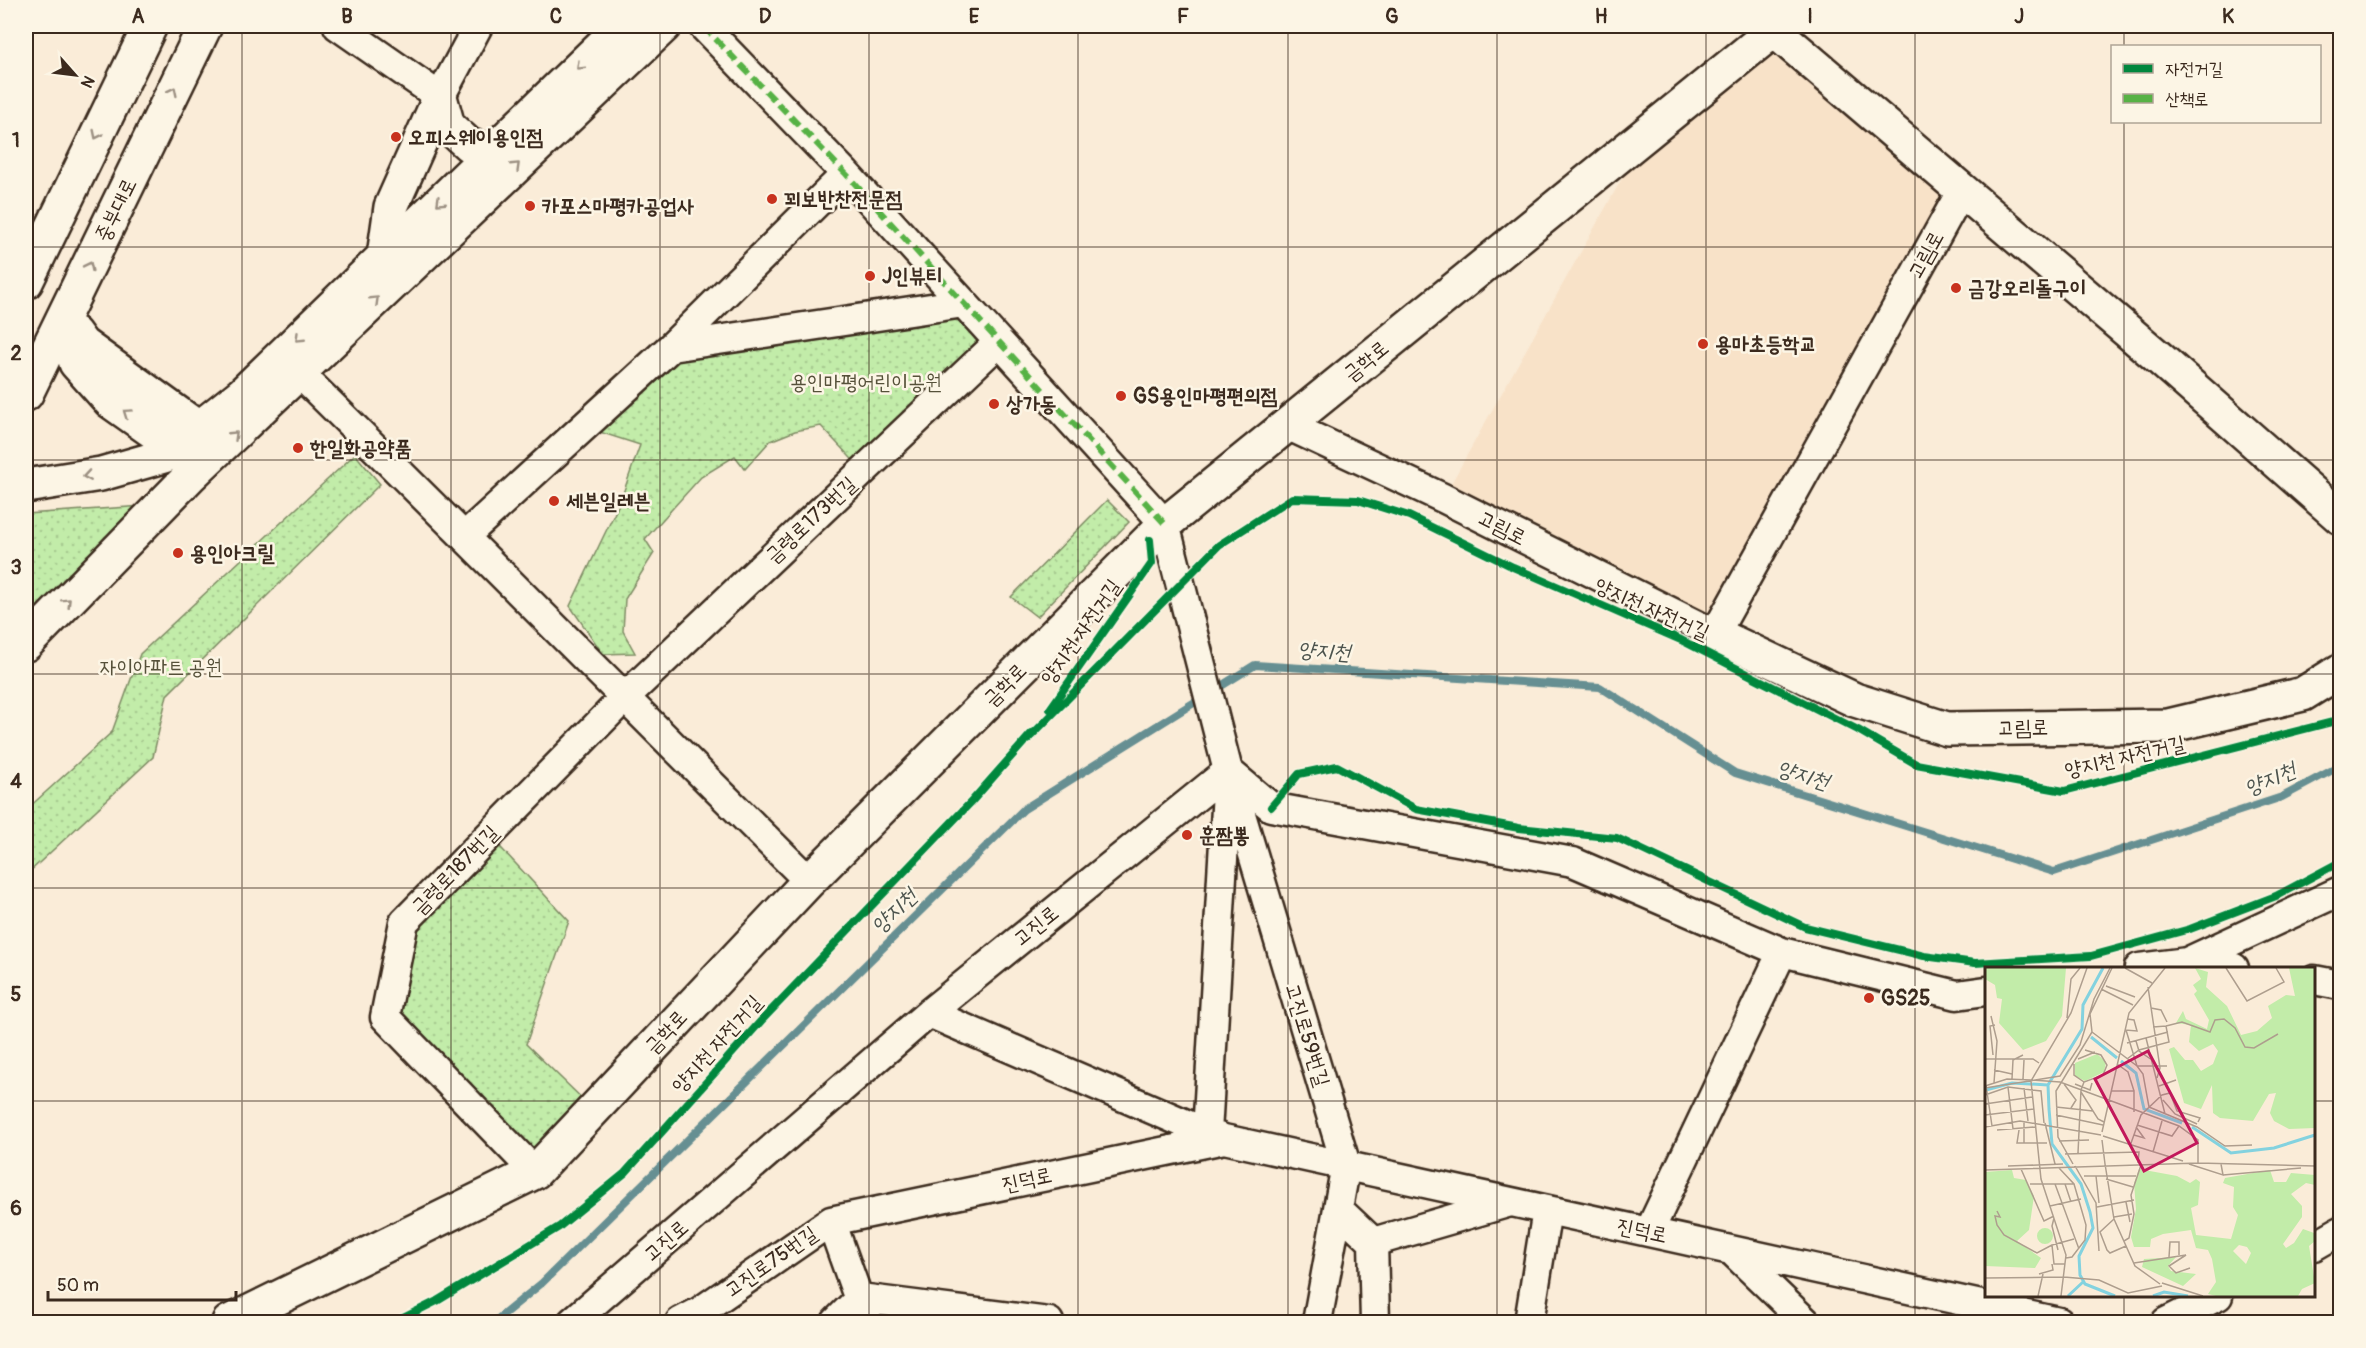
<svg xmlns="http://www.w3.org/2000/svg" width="2366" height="1348" font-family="Pangolin,'Poor Story',sans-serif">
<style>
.built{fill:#f8e2c8}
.grass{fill:url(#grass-dots);stroke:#7e8b64;stroke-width:1.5}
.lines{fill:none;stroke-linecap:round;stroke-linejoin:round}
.stream{stroke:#668f92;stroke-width:8}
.minor-casing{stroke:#3b2a1e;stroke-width:33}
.tertiary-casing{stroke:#3b2a1e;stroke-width:38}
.secondary-casing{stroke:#3b2a1e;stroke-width:38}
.primary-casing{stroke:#3b2a1e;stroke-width:38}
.minor{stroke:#fcf5e5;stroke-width:28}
.tertiary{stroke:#fcf5e5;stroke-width:33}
.secondary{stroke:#fcf5e5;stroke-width:33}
.primary{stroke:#fcf5e5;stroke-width:33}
.quiet{stroke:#57b245;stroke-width:6;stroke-dasharray:12 6;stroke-linecap:butt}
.cycleway-casing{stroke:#fcf5e5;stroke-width:11}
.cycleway{stroke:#00873e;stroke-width:8}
.oneway{stroke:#9c9082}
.grid{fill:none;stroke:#3b2a1e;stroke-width:1.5;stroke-opacity:0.55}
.poi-dot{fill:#c8321e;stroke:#fcf5e5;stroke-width:2}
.labels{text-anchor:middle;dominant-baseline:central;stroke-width:5;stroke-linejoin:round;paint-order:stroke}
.poi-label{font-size:21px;font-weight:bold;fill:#3b2a1e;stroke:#fcf5e5;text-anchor:start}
.street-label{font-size:21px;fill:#3b2a1e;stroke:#fcf5e5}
.park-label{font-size:21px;fill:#56513a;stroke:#fcf5e5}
.water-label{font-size:22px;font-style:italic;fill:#4d544e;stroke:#fcf5e5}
.inset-river{fill:none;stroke:#83d2df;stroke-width:3}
.inset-road{fill:none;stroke:#ae9e8e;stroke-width:1.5}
.view{fill:#c2185b;fill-opacity:0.15;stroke:#c2185b;stroke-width:3}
.inset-edge{fill:none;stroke:#3b2a1e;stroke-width:3}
.neatline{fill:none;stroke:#3b2a1e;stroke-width:2}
.grid-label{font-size:20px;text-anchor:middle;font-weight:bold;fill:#3b2a1e}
</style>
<defs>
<pattern id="grass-dots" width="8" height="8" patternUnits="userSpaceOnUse" patternTransform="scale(1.5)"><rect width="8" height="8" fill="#c2eca9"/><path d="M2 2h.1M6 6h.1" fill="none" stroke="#a8cb91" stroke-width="1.8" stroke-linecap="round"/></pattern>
</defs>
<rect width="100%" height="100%" fill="#faecd8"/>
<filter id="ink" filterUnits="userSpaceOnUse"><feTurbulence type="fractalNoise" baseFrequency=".0167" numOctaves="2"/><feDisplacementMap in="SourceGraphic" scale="12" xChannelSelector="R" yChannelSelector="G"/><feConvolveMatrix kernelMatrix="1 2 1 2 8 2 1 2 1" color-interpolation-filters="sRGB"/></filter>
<g filter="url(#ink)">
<path class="built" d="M 1774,30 L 1962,190 L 1715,634 L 1443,498 L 1648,132 Z"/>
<path class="grass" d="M 964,303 L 999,342 L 863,471 L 821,426 L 795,431 L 770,441 L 745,469 L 735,456 L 701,477 L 645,539 L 654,553 L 625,599 L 623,631 L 635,653 L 603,654 L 570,606 L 620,502 L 640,445 L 584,427 L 671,347 Z
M 355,454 L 380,484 L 167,695 L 153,757 L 26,875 L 26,810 L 112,732 L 140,654 Z
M 1107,500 L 1129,522 L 1037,617 L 1011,597 Z
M 145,506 L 26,622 L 26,514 Z
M 489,835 L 569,921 L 526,1044 L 593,1109 L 535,1172 L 385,1017 L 404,922 Z"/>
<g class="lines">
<path class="stream" d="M 1213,691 L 1255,665 L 1600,687 L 1735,773 L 2054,872 L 2282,797 L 2340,766
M 494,1322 L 542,1283 L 1024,809 L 1203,697"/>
<defs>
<path id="minor" d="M 338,26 L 440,97 L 478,26
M 703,26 L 846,174 L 1165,524 L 1228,771 L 1346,1165 L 1317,1322
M 846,174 L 671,347 L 964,303
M 299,373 C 470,541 638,712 809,881
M 1287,425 L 1443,498 L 1715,634 L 1962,190
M 465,536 L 671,347
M 1228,771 L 1271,807 L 1573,862 L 1782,952 L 1957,995 L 1986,991
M 2186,962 L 2234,968
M 2139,968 L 2187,962 L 2340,891
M 2314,980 L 2340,985
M 929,1013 L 1207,1133 L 1224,1139 L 2059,1322
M 1207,1133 L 1227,791
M 535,1172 L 385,1017 L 404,922 L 624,698 L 999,342
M 1338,1209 L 1373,1242 L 1507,1203
M 831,1221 L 867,1322
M 1649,1232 L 1782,952
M 1373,1242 L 1375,1322
M 2314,1246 L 2340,1231
M 1731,1250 L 1806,1322
M 572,1322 L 929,1013 L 1228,771
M 680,1322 L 699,1312 L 831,1221 L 1224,1139
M 836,1322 L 860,1298 L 1049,1322
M 1529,1322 L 1547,1210
M 2166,1322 L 2218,1296"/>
<path id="tertiary" d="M 1769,26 L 2158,357 L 2340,517
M 1715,634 L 1855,700 L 1947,729 L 2168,726 L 2303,694 L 2340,671
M 229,1322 L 535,1172 L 809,881 L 1165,524 L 1779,26"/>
<path id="secondary" d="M 384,256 L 391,207 L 440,97 L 448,126 L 469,145 L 491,152
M 63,319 L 76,363 L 110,401 L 175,447
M 74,333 L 82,344 L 198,428
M 26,486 L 101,474 L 164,456 L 242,394 L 622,26
M 26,644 L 191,475 L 664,26"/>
<path id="primary" d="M 26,282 L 150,26
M 26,394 L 205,26"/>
</defs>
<use href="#minor" class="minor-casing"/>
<use href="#tertiary" class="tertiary-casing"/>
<use href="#secondary" class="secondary-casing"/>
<use href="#primary" class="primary-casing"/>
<use href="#minor" class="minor"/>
<use href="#tertiary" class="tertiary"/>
<use href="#secondary" class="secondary"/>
<use href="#primary" class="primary"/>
<path class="quiet" d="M 703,26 L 846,174 L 1165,524"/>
<defs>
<path id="cycleway" d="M 1050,709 L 1152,563 L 1150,540
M 1027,740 L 1219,545 L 1292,498 L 1358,500 L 1409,516 L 1513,567 L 1681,640 L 1858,730 L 1916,764 L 2064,791 L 2340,720
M 1271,807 L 1299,774 L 1337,766 L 1416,809 L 1519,828 L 1617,838 L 1805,927 L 1924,956 L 1975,963 L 2091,956 L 2190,929 L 2276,896 L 2340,862
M 395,1322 L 437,1301 L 559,1227 L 625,1173 L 761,1021 L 972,801 L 1032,733"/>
</defs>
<use href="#cycleway" class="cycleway-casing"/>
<use href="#cycleway" class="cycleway"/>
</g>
<defs><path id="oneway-chevron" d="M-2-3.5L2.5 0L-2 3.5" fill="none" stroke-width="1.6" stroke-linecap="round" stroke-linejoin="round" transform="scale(1.5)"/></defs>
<g class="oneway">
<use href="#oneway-chevron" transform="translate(580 66) rotate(136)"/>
<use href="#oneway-chevron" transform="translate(173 91) rotate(-64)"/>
<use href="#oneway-chevron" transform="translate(97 135) rotate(116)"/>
<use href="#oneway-chevron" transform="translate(516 166) rotate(-44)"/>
<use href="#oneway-chevron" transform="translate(440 202) rotate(136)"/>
<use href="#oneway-chevron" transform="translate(89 266) rotate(-64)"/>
<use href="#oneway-chevron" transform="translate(375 300) rotate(-44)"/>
<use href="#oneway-chevron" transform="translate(299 338) rotate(136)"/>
<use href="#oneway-chevron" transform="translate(127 413) rotate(-145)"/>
<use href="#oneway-chevron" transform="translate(234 435) rotate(-44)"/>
<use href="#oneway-chevron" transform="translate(87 476) rotate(171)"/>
<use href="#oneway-chevron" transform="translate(67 602) rotate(-45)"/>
</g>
</g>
<path class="grid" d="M 242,26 L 242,1322M 451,26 L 451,1322M 660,26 L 660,1322M 869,26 L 869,1322M 1078,26 L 1078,1322M 1288,26 L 1288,1322M 1497,26 L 1497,1322M 1706,26 L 1706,1322M 1915,26 L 1915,1322M 2124,26 L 2124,46M 2124,122 L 2124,968M 26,247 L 2340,247M 26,460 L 2340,460M 26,674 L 2340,674M 26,888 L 2340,888M 26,1101 L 1986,1101M 2314,1101 L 2340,1101M 2124,1296 L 2124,1322"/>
<g class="poi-dot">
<circle cx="396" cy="137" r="6"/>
<circle cx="772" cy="199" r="6"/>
<circle cx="530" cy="206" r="6"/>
<circle cx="870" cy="276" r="6"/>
<circle cx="1956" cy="288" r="6"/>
<circle cx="1703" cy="344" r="6"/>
<circle cx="1121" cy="396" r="6"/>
<circle cx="994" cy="404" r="6"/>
<circle cx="298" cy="448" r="6"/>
<circle cx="554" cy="501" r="6"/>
<circle cx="178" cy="553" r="6"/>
<circle cx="1187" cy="835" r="6"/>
<circle cx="1869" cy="998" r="6"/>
</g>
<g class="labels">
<g class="poi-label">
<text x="408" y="137">오피스웨이용인점</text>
<text x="784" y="199">꾀보반찬전문점</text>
<text x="542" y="206">카포스마평카공업사</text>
<text x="882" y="276">J인뷰티</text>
<text x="1968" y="288">금강오리돌구이</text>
<text x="1715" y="344">용마초등학교</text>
<text x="1133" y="396">GS용인마평편의점</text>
<text x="1006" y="404">상가동</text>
<text x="310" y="448">한일화공약품</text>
<text x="566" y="501">세븐일레븐</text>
<text x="190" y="553">용인아크릴</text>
<text x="1199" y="835">훈짬뽕</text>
<text x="1881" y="998">GS25</text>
</g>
<g class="street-label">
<text transform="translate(116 210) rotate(-64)">중부대로</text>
<text transform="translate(1926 255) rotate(-61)">고림로</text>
<text transform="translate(1366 361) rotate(-39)">금학로</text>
<text transform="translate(811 520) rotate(-43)">금령로173번길</text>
<text transform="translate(1502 528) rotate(27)">고림로</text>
<text transform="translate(1652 609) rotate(24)">양지천 자전거길</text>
<text transform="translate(1081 632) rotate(-55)">양지천 자전거길</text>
<text transform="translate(1005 685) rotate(-45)">금학로</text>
<text transform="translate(2023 728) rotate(-1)">고림로</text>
<text transform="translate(2125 757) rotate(-13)">양지천 자전거길</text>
<text transform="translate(455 870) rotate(-46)">금령로187번길</text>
<text transform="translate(1036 926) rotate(-39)">고진로</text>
<text transform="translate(666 1032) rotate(-47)">금학로</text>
<text transform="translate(1307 1035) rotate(73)">고진로59번길</text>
<text transform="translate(717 1044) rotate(-48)">양지천 자전거길</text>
<text transform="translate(1027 1180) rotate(-12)">진덕로</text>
<text transform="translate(1642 1231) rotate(12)">진덕로</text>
<text transform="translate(666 1241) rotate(-41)">고진로</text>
<text transform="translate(771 1262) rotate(-35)">고진로75번길</text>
</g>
<g class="park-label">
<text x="866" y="382">용인마평어린이공원</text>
<text x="161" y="667">자이아파트 공원</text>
</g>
<g class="water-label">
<text transform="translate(1324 651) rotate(4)">양지천</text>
<text transform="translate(1803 775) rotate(17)">양지천</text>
<text transform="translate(2270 779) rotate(-23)">양지천</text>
<text transform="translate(894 911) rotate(-44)">양지천</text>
</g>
</g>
<g transform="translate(1985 967)">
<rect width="330" height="330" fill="#faecd8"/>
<path d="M 0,1 L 81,1 L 77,49 L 61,74 L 38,83 L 14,56 L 17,32 L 12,31 L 10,18 L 0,12 ZM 210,1 L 223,5 L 221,20 L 242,39 L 256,68 L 272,64 L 287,51 L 283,39 L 301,28 L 310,29 L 304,1 L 330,1 L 330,161 L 304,162 L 289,154 L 285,146 L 291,126 L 284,127 L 268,154 L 235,151 L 228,146 L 227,118 L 216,142 L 199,136 L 184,82 L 189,80 L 200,93 L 208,93 L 216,104 L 228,97 L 233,84 L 228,77 L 214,84 L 204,75 L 206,58 L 191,56 L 198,44 L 201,52 L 222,62 L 224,53 L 209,27 L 212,24 L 208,18 L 216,12 ZM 154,202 L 192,209 L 205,216 L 211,212 L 215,215 L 213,238 L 206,241 L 211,268 L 246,272 L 253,248 L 248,240 L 249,220 L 238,216 L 240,211 L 285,203 L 289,215 L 301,215 L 306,206 L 330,208 L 330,218 L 321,216 L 306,227 L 317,239 L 317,250 L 298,277 L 301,281 L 309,276 L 318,262 L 329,266 L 330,274 L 324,279 L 330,316 L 317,322 L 313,329 L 231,329 L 223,327 L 231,315 L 227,292 L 223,283 L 211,281 L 206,263 L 178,267 L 166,272 L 165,280 L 149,280 L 146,270 L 151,242 L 149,216 ZM 254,278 L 262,280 L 266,286 L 261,297 L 248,284 ZM 27,203 L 29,211 L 41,213 L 49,229 L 44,263 L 32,274 L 56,291 L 50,301 L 0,299 L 0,205 ZM 191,290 L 183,299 L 186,304 L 211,307 L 198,319 L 157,300 L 159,292 Z" fill="#c2eca9" fill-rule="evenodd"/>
<path d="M 112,87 L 121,95 L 119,105 L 100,114 L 90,109 L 90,96 ZM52 269a8 8 0 1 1 16 0a8 8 0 1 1-16 0Z" fill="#c2eca9"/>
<path class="inset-river" d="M 118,1 L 98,38 L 97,62 L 63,118 L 64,142 L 67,177 L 96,217 L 105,245 L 108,261 L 94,289 L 95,308 L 100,317 L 130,329M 106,70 L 132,91M 136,94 L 151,106 L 159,142 L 197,156M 1,123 L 27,116 L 63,118M 207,160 L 246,186 L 289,181 L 330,168M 83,329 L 98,315M 168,329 L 179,325 L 203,329"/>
<path class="inset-road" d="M 140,1 L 167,16M 241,1 L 262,34 L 299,15 L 291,1M 163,20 L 175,101 L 172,111M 126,21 L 121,19 L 150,30M 116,22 L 148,38M 166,41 L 176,43 L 182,55M 6,49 L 12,74 L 9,116M 82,51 L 86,12 L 95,1M 181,59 L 197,55 L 225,65 L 230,53 L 239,52 L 250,61 L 260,80 L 269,81 L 293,67M 140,63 L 152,64 L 149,53 L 142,52M 141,63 L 152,99 L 182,99M 107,65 L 152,99 L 158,107 L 164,140M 161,71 L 180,147M 151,74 L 154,84 L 167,93M 142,76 L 183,65M 8,88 L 5,59 L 10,58M 0,92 L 48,92 L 54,96M 93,92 L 110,85M 142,92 L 154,83 L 184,75 L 181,59 L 168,60M 89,97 L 89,108 L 99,115M 132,97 L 143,105 L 149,124M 9,103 L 27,107M 27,112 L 28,93 L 38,88M 38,112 L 39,93M 46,113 L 75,115 L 194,159 L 213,173 L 213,196M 79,117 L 91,133 L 86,141M 90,117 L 105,123 L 107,116M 1,118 L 7,159M 0,119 L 22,112 L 46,113M 174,119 L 191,113M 23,120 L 28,162M 0,121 L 75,109 L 95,78 L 109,32 L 125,1M 39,121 L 43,154M 126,124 L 149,124 L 149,145M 96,125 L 113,152 L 119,155M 0,128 L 23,120 L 56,124 L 59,156M 178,133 L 190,147 L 212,157M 0,137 L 47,130M 71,140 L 108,144M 164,140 L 212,160 L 240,179 L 267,178M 0,148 L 49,142M 71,148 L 118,158M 60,156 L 70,197M 152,158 L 187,169 L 194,159M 0,160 L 35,154 L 116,168M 12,163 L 50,160M 34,163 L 32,176 L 62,176M 117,165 L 144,46 L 180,1M 149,168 L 159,171 L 151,160M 118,169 L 198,194M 117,173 L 120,197M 74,174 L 104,173M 39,176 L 39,154M 145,179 L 156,148 L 177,128 L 185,126 L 192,144 L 215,151 L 213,155M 168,185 L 177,154M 93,186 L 96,123 L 99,115 L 118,108 L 122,98 L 116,88 L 100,83M 80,187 L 154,185 L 153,196M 88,197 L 73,170 L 71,124 L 107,65 L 105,47 L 127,1M 120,197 L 129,252 L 150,299 L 175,317M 204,197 L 238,208 L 236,197M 23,199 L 78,197M 90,199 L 111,236 L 114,284M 74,201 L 89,217 L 101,258 L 100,273 L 87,290 L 81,291M 36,202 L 59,254 L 69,249M 0,203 L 213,196 L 330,199M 238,208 L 316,201M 99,209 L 151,209M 111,209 L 114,236M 121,212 L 148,220M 45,217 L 70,217 L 94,282M 70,217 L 89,217M 80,217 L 86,235M 141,235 L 145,255M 65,239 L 96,232M 112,240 L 149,233M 12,244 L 15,250 L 10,249 L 12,258 L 19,268 L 52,286 L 67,278M 129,250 L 147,247M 69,251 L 67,259 L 73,283M 129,252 L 115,265 L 122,283 L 125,286 L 141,279M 139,274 L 144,271 L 149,247 L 146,228 L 156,198M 184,290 L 185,275 L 194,275 L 194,288M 149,296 L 201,288 L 184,299 L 191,306 L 205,301M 80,297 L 69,297 L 67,278 L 89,272M 54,307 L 68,303 L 67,297M 79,310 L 114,313 L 143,326 L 177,319M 0,311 L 79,310M 177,316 L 218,329M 53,329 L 58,307M 76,329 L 81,288 L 56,212 L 46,114 L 86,46 L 102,1"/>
<path class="view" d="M 163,84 L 212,176 L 159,204 L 110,112 Z"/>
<rect width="330" height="330" class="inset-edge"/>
</g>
<rect width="2366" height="1348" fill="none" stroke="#fcf5e5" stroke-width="66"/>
<rect x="2111" y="45" width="210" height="78" fill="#fcf5e5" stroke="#afa495" stroke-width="1.5"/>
<rect x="2123" y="64" width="30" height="9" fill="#00873e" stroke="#afa495" stroke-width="1.5"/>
<text x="2165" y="75" font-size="18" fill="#3b2a1e">자전거길</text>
<rect x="2123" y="94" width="30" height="9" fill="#57b245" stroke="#afa495" stroke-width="1.5"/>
<text x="2165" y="105" font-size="18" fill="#3b2a1e">산책로</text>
<g transform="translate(75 75) rotate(118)" stroke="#fcf5e5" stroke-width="4.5" paint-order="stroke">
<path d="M0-4.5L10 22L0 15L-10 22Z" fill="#3b2a1e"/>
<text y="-9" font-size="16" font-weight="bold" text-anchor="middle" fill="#3b2a1e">N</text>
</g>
<path d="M48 1291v9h188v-9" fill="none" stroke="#3b2a1e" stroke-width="3"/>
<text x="57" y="1291" font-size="18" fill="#3b2a1e" stroke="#fcf5e5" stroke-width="4.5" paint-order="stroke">50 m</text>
<rect x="33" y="33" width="2300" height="1282" class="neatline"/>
<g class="grid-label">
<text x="138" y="23">A</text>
<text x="347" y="23">B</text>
<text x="556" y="23">C</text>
<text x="765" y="23">D</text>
<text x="974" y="23">E</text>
<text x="1183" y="23">F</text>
<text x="1392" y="23">G</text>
<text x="1601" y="23">H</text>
<text x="1810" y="23">I</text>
<text x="2019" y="23">J</text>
<text x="2228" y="23">K</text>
<text x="16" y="147">1</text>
<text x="16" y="360">2</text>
<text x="16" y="574">3</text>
<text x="16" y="788">4</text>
<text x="16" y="1001">5</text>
<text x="16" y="1215">6</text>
</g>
</svg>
